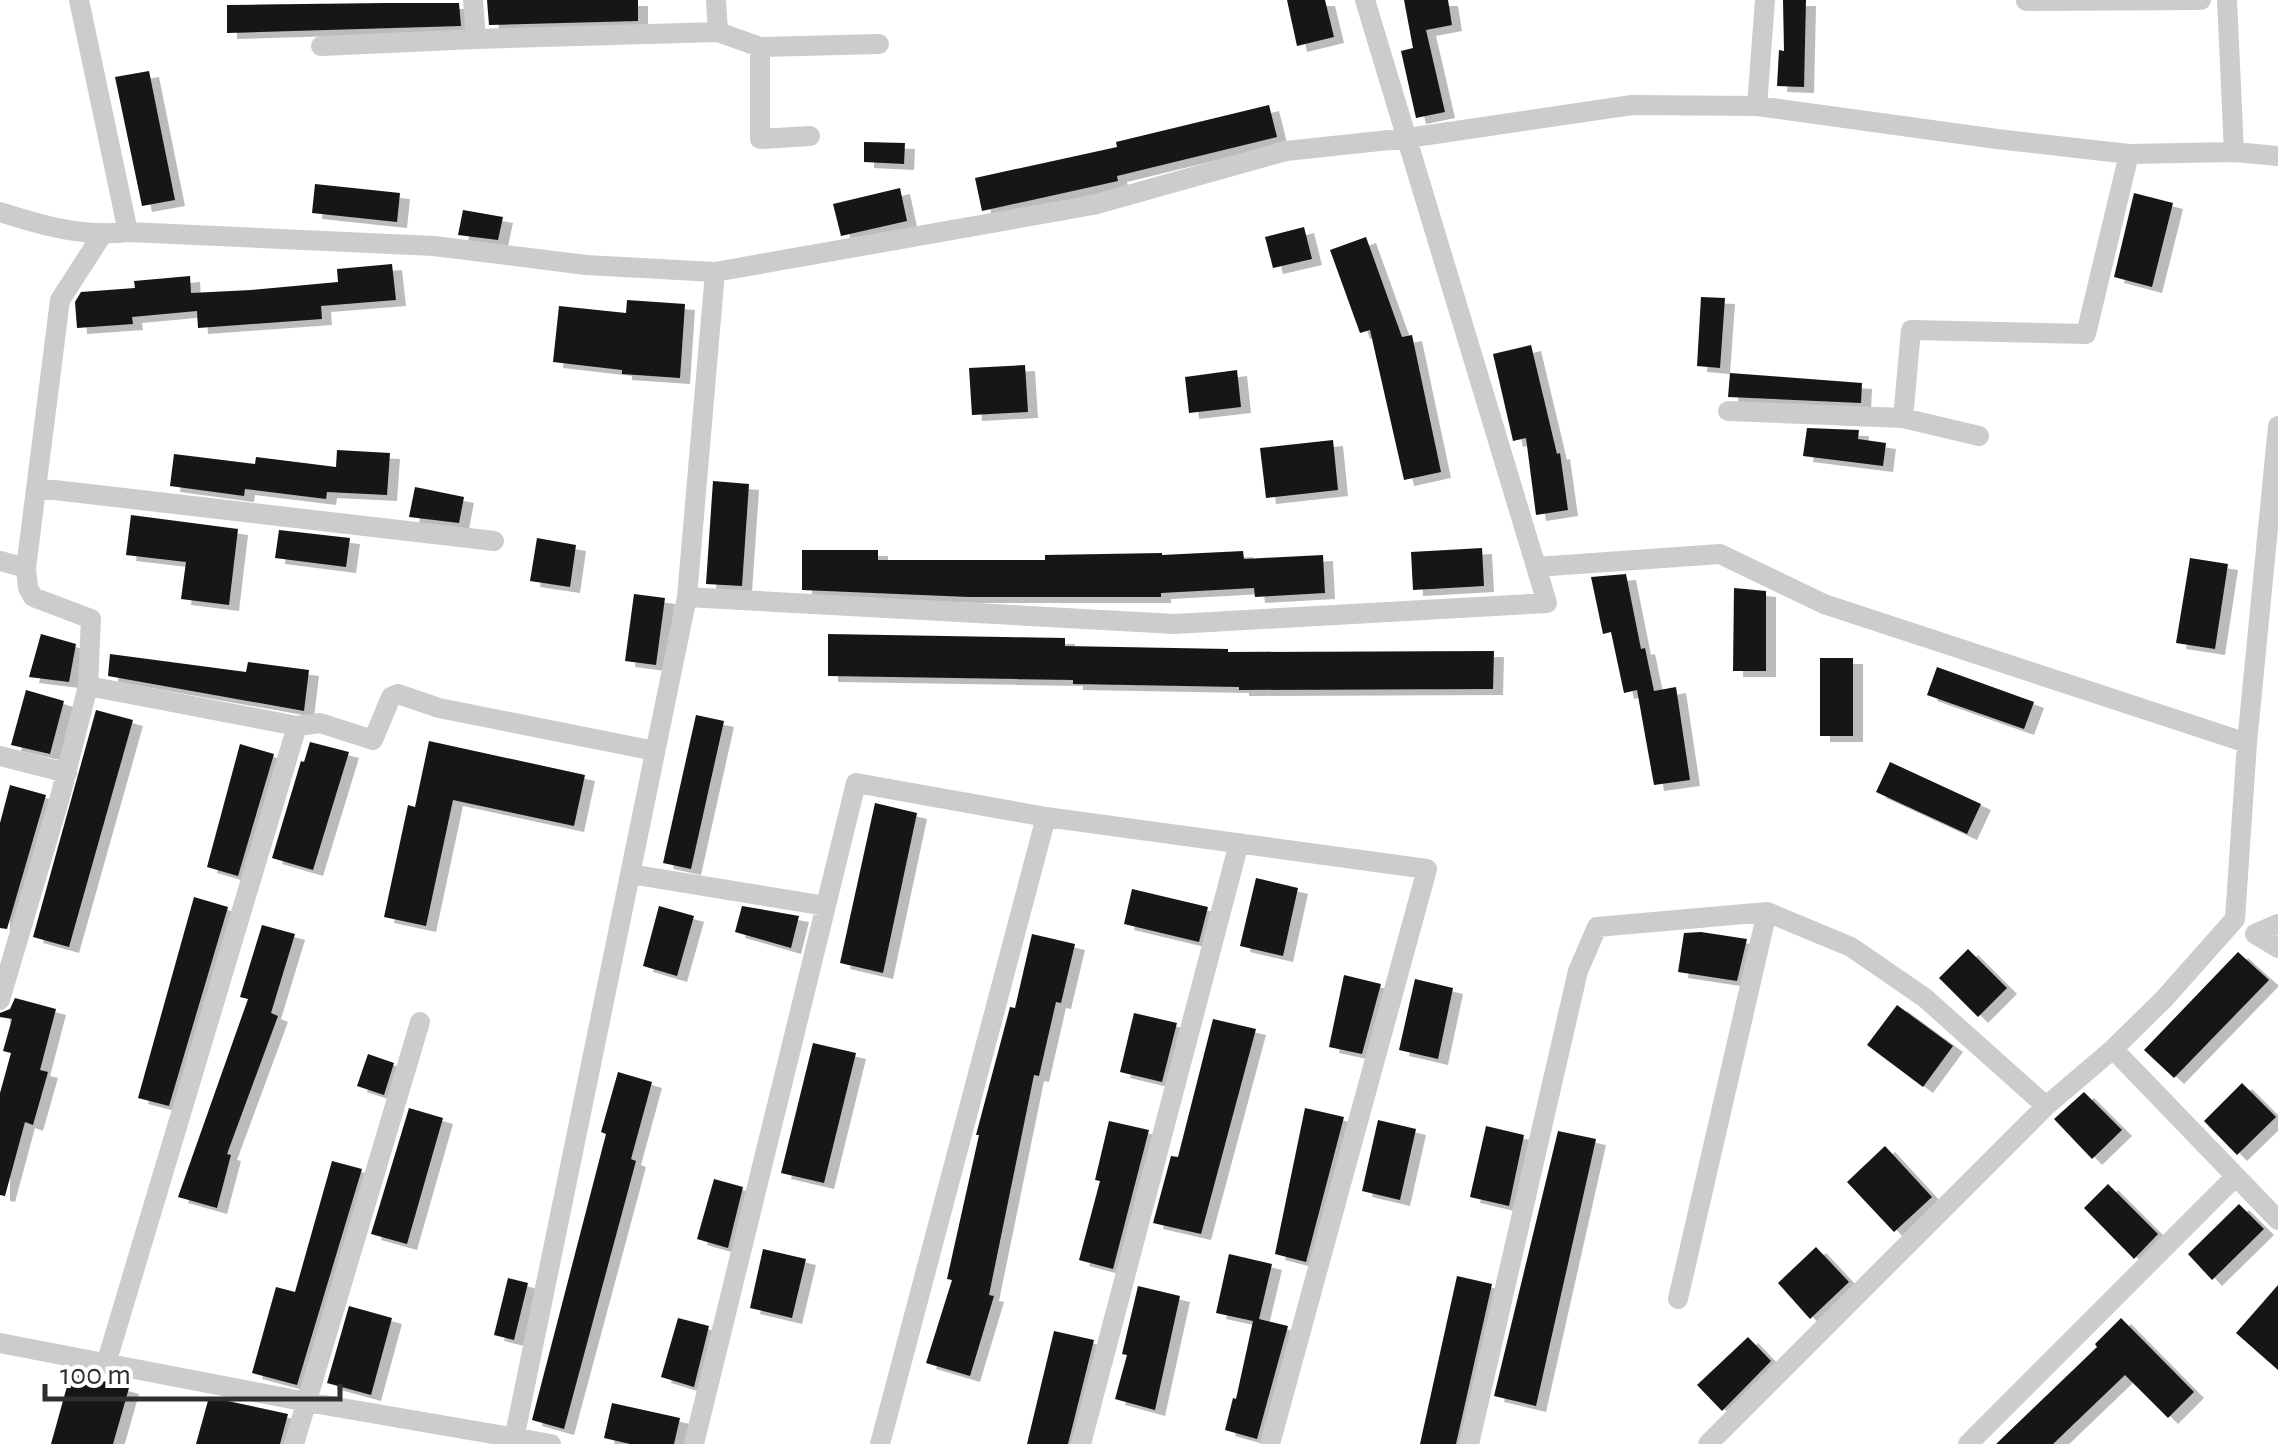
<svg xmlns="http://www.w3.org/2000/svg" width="2278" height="1444" font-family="'Alegreya Sans',sans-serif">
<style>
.building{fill:#161616;filter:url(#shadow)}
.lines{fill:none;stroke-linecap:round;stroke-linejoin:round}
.minor{stroke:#ccc;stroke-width:20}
</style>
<defs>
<filter id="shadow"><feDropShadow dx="10" dy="6" stdDeviation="0" flood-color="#0004"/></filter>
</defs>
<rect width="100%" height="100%" fill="#fff"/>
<path class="building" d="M 487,0 L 638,0 L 638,21 L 489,25 Z
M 1287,0 L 1325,0 L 1334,37 L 1297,46 Z
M 1404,0 L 1448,0 L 1452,25 L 1426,30 L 1445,112 L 1416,118 L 1401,51 L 1413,48 Z
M 1783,0 L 1806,0 L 1804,87 L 1777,86 L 1779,50 L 1784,51 Z
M 385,3 L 459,3 L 461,26 L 227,33 L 227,5 Z
M 149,71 L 175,200 L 142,206 L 115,77 Z
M 1269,105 L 1277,137 L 1117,176 L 1118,181 L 982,211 L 975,178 L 1117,147 L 1116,142 Z
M 864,142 L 905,143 L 904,164 L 864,162 Z
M 315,184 L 400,193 L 397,222 L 312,213 Z
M 900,188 L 907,221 L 841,236 L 833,204 Z
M 2134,193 L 2173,203 L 2152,287 L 2114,277 Z
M 463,210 L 503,217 L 498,240 L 458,235 Z
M 1304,227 L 1312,259 L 1273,268 L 1265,237 Z
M 1366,237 L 1402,337 L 1412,335 L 1441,472 L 1404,480 L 1370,330 L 1360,333 L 1330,250 Z
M 392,264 L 396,300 L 321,306 L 322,319 L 198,328 L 197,311 L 132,317 L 133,324 L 77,328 L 75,302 L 81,292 L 135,288 L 134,281 L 190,276 L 191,293 L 251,290 L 338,282 L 337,269 Z
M 1701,297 L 1725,298 L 1720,368 L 1697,366 Z
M 627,300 L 685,304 L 680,378 L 622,374 L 622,370 L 553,362 L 559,306 L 626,313 Z
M 1531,345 L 1557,454 L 1560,453 L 1568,510 L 1536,515 L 1526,438 L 1513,441 L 1493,354 Z
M 1025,365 L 1028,412 L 972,415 L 969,368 Z
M 1237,370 L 1241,407 L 1189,413 L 1185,377 Z
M 1730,373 L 1862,383 L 1861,403 L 1728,397 Z
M 1807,428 L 1859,430 L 1858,439 L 1886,443 L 1883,466 L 1803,456 Z
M 1333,440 L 1338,490 L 1266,498 L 1260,448 Z
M 337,450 L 390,453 L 387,495 L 327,492 L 326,499 L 245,489 L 244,496 L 170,486 L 174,454 L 255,464 L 256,457 L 336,467 Z
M 713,481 L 749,484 L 742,586 L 706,584 Z
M 415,487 L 464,497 L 459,523 L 409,517 Z
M 131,515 L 238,529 L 229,605 L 181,599 L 186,562 L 126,555 Z
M 279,530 L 350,538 L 346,567 L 275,558 Z
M 537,538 L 576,545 L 570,587 L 530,581 Z
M 1482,548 L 1484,586 L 1413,590 L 1411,552 Z
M 802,550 L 878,550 L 878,560 L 1045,560 L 1045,555 L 1162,553 L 1162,555 L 1243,551 L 1244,559 L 1323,555 L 1325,593 L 1255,597 L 1254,588 L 1161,593 L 1161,597 L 969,597 L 802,590 Z
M 2190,558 L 2228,564 L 2215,649 L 2176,643 Z
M 1626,574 L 1641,649 L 1645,648 L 1654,691 L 1676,687 L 1690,780 L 1654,785 L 1637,690 L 1624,693 L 1611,632 L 1603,634 L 1591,577 Z
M 1734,588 L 1766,591 L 1766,671 L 1733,671 Z
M 634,594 L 665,598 L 656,665 L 625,661 Z
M 41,634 L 76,644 L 69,682 L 29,677 Z
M 828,634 L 1065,638 L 1065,646 L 1228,649 L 1228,652 L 1494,651 L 1493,689 L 1239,690 L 1239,687 L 1073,684 L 1073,680 L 828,676 Z
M 110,654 L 246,672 L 248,662 L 309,670 L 304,711 L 108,676 Z
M 1820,658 L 1853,658 L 1853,736 L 1820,736 Z
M 1937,667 L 2034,702 L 2024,729 L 1927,695 Z
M 26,690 L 64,701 L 50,754 L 11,745 Z
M 96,710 L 133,720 L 69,947 L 33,937 Z
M 696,715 L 724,721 L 691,869 L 663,863 Z
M 429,741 L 585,775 L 574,826 L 453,800 L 426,926 L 384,917 L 408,805 L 415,807 Z
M 310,742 L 349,752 L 313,870 L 272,858 L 301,761 L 304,762 Z
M 240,744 L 274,754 L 238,876 L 207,867 Z
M 1890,762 L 1981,804 L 1967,834 L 1876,792 Z
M 10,785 L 46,795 L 7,929 L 0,928 L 0,823 Z
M 875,803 L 917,813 L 883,973 L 840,963 Z
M 1256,878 L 1298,888 L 1283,956 L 1240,946 Z
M 1132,889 L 1208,907 L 1199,942 L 1124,924 Z
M 194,897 L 228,907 L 169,1106 L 138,1098 Z
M 659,906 L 694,916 L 677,976 L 643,966 Z
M 742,906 L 799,916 L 791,948 L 735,932 Z
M 262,925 L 295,934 L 271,1013 L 278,1016 L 227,1154 L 231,1155 L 217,1208 L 178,1197 L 248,999 L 240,997 Z
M 1701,932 L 1747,939 L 1737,981 L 1678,972 L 1684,933 Z
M 1032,934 L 1075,944 L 1061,1003 L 1056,1002 L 1039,1076 L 1034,1075 L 989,1295 L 994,1296 L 970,1376 L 926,1363 L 952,1280 L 947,1279 L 979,1135 L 976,1135 L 1010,1007 L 1015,1008 Z
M 1968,949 L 2007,988 L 1978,1017 L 1939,978 Z
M 2238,952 L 2269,980 L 2174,1078 L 2144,1050 Z
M 1344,975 L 1381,984 L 1362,1054 L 1329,1047 Z
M 1415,979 L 1453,988 L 1438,1059 L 1399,1050 Z
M 15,998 L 56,1009 L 40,1070 L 48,1072 L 33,1125 L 25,1122 L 5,1196 L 0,1195 L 0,1093 L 11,1053 L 3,1051 L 12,1019 L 0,1017 L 0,1013 L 10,1009 Z
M 1897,1005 L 1953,1046 L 1923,1087 L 1867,1045 Z
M 1134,1013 L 1177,1023 L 1162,1082 L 1120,1072 Z
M 1213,1019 L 1256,1029 L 1201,1234 L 1153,1223 L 1171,1156 L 1178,1157 Z
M 813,1043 L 856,1053 L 824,1183 L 781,1173 Z
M 368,1054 L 394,1063 L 384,1095 L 357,1086 Z
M 618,1072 L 652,1082 L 631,1159 L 636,1161 L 564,1429 L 532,1420 L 606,1134 L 601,1132 Z
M 2242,1083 L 2276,1117 L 2237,1155 L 2204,1121 Z
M 2084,1092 L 2122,1130 L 2092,1159 L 2054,1119 Z
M 409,1108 L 443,1118 L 407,1244 L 371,1234 Z
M 1305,1108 L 1344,1117 L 1306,1262 L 1275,1254 Z
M 1378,1120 L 1416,1129 L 1400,1200 L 1362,1191 Z
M 1109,1121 L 1149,1130 L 1113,1269 L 1079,1260 L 1100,1181 L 1095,1180 Z
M 1486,1126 L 1524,1135 L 1509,1206 L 1470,1197 Z
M 1558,1131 L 1596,1139 L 1536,1406 L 1494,1396 Z
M 1885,1146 L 1932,1197 L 1894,1232 L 1847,1182 Z
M 332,1161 L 362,1169 L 297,1385 L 252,1373 L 276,1287 L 295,1292 Z
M 714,1179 L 743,1187 L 728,1248 L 697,1239 Z
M 2108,1184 L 2158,1234 L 2134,1259 L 2084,1208 Z
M 2239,1204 L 2264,1229 L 2212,1280 L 2188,1254 Z
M 1816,1247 L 1849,1282 L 1810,1319 L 1778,1283 Z
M 763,1249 L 806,1259 L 792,1318 L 750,1308 Z
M 1229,1254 L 1272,1264 L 1259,1319 L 1288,1326 L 1257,1439 L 1225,1430 L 1233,1398 L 1236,1399 L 1253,1321 L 1216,1313 Z
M 1457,1276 L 1492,1284 L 1456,1444 L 1420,1444 Z
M 508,1278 L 528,1283 L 514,1340 L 494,1335 Z
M 2278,1285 L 2278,1370 L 2236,1333 Z
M 1138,1286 L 1180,1296 L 1155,1410 L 1115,1399 L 1127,1355 L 1122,1354 Z
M 349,1306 L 392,1318 L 371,1395 L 327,1383 Z
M 678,1318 L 709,1326 L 694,1387 L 661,1377 Z
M 2121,1318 L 2194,1392 L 2168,1418 L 2125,1375 L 2053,1444 L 1996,1444 L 2097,1347 L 2095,1344 Z
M 1054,1331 L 1094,1340 L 1068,1444 L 1027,1444 Z
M 1748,1337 L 1771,1361 L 1722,1411 L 1697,1385 Z
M 71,1372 L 129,1388 L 113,1444 L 51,1444 Z
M 209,1397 L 288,1414 L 280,1444 L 196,1444 Z
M 612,1403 L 680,1418 L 674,1444 L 630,1444 L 604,1438 Z"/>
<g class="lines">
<path class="minor" d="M 79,0 L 128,232
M 2227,0 L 2234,152
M 2026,1 L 2201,0
M 718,32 L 760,47 L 879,44
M 476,39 L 718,32 L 716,0
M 321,46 L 476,39 L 473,0
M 760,47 L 760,139 L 810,136
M 1757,106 L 1765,0
M 0,212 C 44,226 82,237 128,232 L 434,246 L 586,265 L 715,272 L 1093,205 L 1286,151 L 1408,138 L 1632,105 L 1757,106 L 1997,139 L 2129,154 L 2234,152 L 2278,156
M 1728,411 L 1903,418
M 1979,436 L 1903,418 L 1911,330 L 2086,334 L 2129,154
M 37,488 L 494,541
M 0,561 L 26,568
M 1536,567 L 1720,554 L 1824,604 L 2247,743
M 687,597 L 1175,624 L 1547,603 L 1365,0
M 88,686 L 297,726 L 106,1364
M 297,726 L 320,723 L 373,740 L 391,697 L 398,694 L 439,708 L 655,751
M 0,756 L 67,773
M 1046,817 L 1427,869 L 1270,1444
M 630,874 L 826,906
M 1767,912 L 1851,947 L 1925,998 L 2046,1106
M 2278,924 L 2255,934 L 2278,948
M 0,1000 L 60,797 L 88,686 L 91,619 L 33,597 L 28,588 L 26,568 L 60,300 L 102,235
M 2113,1049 L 2278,1220
M 0,1343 L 307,1402 L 551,1444
M 294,1444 L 420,1022
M 513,1444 L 687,597 L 715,272
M 694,1444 L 856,783 L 1046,817 L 880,1444
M 1081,1444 L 1239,843
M 1469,1444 L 1578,971 L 1597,927 L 1767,912 L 1678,1299
M 1708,1444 L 2046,1106 L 2113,1049 L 2164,999 L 2235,919 L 2247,743 L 2278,426
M 1968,1444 L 2235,1177"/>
</g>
<path d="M45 1384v15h295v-15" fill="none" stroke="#2f2f2f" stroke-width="5"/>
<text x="60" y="1384" font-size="30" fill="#2f2f2f" stroke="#ffffff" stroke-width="8" paint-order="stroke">100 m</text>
</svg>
